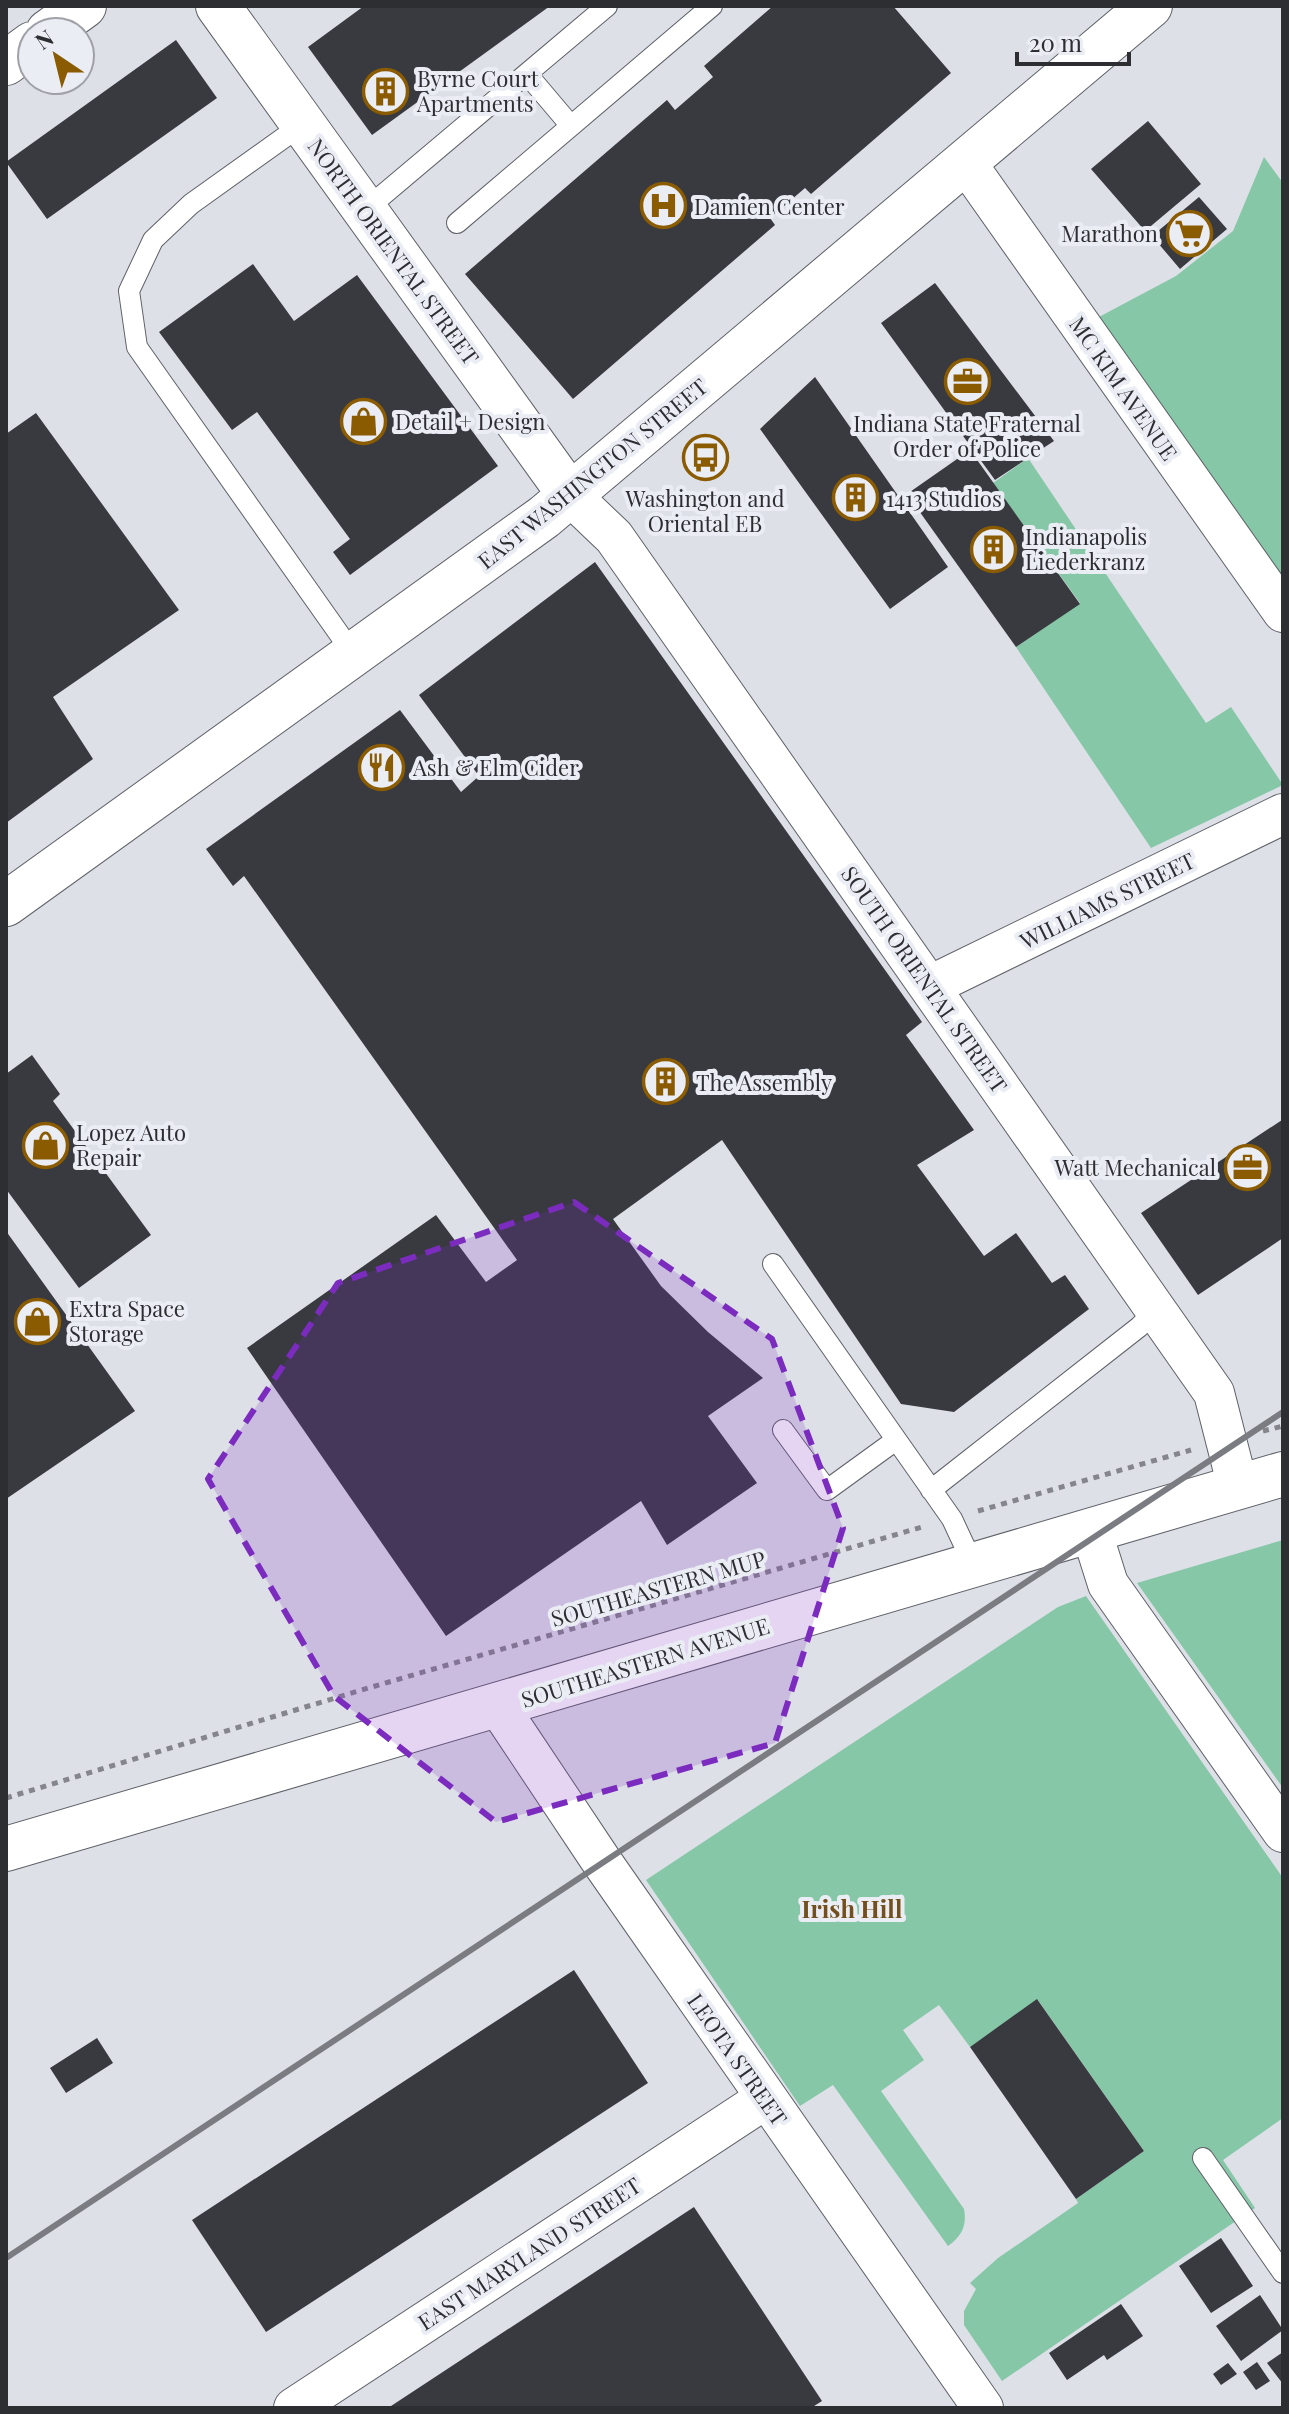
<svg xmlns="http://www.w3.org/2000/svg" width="1289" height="2414" font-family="'Playfair Display',serif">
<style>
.green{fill:#86c7a7}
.building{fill:#383a40}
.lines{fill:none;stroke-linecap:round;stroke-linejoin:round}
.service-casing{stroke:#5f6168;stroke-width:22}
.minor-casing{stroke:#5f6168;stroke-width:42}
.tertiary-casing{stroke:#5f6168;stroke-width:46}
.primary-casing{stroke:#5f6168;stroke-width:46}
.path{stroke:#85868c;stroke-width:5;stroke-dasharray:6 6;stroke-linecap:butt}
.service{stroke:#fff;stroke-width:20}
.minor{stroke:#fff;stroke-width:40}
.tertiary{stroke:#fff;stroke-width:44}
.primary{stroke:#fff;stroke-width:44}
.rail{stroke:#7a7c81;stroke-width:6}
.marked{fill:#7b2cbf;fill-opacity:0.2;stroke:#7b2cbf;stroke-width:6;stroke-dasharray:16 10;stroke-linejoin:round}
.labels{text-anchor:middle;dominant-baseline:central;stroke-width:8;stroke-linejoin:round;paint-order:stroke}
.poi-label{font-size:22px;fill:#2d2e31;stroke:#ebedf5;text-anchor:start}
.street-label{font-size:22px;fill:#2d2e31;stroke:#ebedf5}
.neighbourhood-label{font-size:24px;font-weight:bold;fill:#724f1d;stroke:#ebedf5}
</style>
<rect width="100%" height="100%" fill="#dee0e8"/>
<path class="green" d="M 1264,157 L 1283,183 L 1283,579 L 1097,318 L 1176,276 L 1233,231 Z
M 1028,458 L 1206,723 L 1231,707 L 1283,785 L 1151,848 L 1016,647 L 1080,603 L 993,483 Z
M 1283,1540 L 1283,1788 L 1137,1583 Z
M 1086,1596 L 1283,1878 L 1283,2118 L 1223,2160 L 1255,2208 L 1002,2381 L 964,2325 L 964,2311 L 976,2289 L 970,2283 L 998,2258 L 1078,2203 L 1076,2199 L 1144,2151 L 1038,2000 L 970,2047 L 939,2005 L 903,2030 L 924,2060 L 881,2091 L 964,2209 C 967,2226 962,2236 948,2246 L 833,2085 L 800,2106 L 646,1880 L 1058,1607 Z"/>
<path class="building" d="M 364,6 L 550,6 L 372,135 L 308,47 Z
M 773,6 L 893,6 L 951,73 L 811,194 L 805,188 L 770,218 L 775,225 L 573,399 L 465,274 L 667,100 L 675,110 L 713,77 L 704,66 Z
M 176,40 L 217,98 L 47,219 L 6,162 Z
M 1148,121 L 1201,184 L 1145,231 L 1091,169 Z
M 1199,197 L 1227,229 L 1180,269 L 1152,236 Z
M 253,264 L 294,321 L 357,275 L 498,466 L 350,575 L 333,552 L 350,539 L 257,412 L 232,430 L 159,332 Z
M 935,283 L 1054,441 L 995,480 L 881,323 Z
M 815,377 L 948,567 L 890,609 L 760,429 Z
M 36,413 L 179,610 L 53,697 L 93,759 L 6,823 L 6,434 Z
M 970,450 L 1080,604 L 1016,647 L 907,494 Z
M 595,562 L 922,1022 L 906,1035 L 974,1130 L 917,1165 L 984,1256 L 1016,1233 L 1052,1283 L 1065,1275 L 1089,1309 L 954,1412 L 901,1404 L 722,1140 L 613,1219 L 661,1286 L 708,1332 L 763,1378 L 708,1416 L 757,1483 L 667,1545 L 641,1501 L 446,1636 L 247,1348 L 436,1215 L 486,1282 L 517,1260 L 244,876 L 233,886 L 206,849 L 400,710 L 461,792 L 479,776 L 419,695 Z
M 32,1055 L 60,1094 L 53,1101 L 151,1235 L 79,1288 L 6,1189 L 6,1074 Z
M 1282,1120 L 1283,1238 L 1198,1295 L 1141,1213 Z
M 6,1231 L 135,1411 L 6,1499 Z
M 574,1970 L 648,2083 L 266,2332 L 192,2220 Z
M 1037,1999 L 1144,2151 L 1076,2199 L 970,2047 Z
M 97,2038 L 113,2063 L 66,2093 L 50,2068 Z
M 694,2207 L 822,2401 L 811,2408 L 388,2408 Z
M 1221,2238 L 1253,2286 L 1211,2313 L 1179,2266 Z
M 1260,2295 L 1283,2330 L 1241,2361 L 1216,2326 Z
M 1121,2304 L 1143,2336 L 1107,2360 L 1104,2355 L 1067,2380 L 1049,2353 Z
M 1283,2352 L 1283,2384 L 1267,2363 Z
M 1257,2362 L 1270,2381 L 1256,2390 L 1243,2372 Z
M 1228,2363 L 1237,2374 L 1221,2385 L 1213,2374 Z"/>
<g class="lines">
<defs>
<path id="service" d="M 527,74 L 571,126
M 303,124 L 191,204 L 153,240 L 129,291 L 137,347 L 354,655
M 365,210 L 607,6
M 457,223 L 712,6
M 773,1264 L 952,1519 L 973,1564
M 783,1430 L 827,1490 L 896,1440
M 931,1490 L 1139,1327 L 1156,1310
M 1203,2158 L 1283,2273"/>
<path id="minor" d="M 966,163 L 1283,612
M 570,495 L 614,537 L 1214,1393 L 1238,1487
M 930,986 L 1283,814
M 1091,1530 L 1108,1584 L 1283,1832
M 498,1706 L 602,1862 L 983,2408
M 294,2408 L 765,2099"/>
<path id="tertiary" d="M 218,6 L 570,495
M 48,32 L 84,6
M 6,63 L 32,44"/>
<path id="primary" d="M 6,904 L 544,517 L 1150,6
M 6,1849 L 1283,1474"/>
</defs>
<use href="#service" class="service-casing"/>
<use href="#minor" class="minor-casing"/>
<use href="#tertiary" class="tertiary-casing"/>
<use href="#primary" class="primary-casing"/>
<path class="path" d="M 1263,1431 L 1283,1426
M 978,1511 L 1191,1450
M 6,1798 L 358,1691 L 922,1527"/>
<use href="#service" class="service"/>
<use href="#minor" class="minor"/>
<use href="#tertiary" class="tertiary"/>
<use href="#primary" class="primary"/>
<path class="rail" d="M 6,2258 L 1283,1412"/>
</g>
<path class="marked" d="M 574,1202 L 772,1339 L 843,1528 L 775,1743 L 496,1822 L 334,1696 L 208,1479 L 338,1283 Z"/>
<defs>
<symbol id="building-ring" viewBox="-11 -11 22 22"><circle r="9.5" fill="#ebedf5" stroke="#8b5b02" stroke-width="1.5"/><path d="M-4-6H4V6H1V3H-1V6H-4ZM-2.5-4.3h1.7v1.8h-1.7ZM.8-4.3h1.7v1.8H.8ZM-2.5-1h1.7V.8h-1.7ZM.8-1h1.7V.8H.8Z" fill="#8b5b02"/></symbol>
<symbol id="hospital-ring" viewBox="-11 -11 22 22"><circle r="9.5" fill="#ebedf5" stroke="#8b5b02" stroke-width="1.5"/><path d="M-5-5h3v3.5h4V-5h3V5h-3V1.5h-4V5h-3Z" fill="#8b5b02"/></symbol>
<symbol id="supermarket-ring" viewBox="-11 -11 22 22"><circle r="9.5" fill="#ebedf5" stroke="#8b5b02" stroke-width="1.5"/><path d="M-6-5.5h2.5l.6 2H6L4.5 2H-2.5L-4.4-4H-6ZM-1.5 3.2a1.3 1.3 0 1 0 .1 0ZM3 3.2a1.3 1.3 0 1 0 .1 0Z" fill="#8b5b02"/></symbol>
<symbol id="office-ring" viewBox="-11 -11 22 22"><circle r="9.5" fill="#ebedf5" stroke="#8b5b02" stroke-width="1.5"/><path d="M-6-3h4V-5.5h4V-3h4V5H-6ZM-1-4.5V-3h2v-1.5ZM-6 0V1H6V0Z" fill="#8b5b02"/></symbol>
<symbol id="shop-ring" viewBox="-11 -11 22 22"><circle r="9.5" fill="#ebedf5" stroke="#8b5b02" stroke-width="1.5"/><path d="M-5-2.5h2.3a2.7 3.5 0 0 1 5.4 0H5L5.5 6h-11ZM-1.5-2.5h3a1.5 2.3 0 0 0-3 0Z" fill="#8b5b02"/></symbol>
<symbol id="bus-ring" viewBox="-11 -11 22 22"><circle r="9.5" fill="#ebedf5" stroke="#8b5b02" stroke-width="1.5"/><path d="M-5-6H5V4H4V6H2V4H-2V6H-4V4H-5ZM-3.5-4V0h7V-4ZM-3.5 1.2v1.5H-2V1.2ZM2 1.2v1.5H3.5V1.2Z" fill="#8b5b02"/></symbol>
<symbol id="restaurant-ring" viewBox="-11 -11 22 22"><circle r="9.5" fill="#ebedf5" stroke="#8b5b02" stroke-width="1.5"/><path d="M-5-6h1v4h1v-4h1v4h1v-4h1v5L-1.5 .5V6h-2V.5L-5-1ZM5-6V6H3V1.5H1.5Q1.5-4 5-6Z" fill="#8b5b02"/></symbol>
</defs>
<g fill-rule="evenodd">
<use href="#building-ring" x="360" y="66" width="51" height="51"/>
<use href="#hospital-ring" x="638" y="180" width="51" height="51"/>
<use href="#supermarket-ring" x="1164" y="208" width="51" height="51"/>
<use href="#office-ring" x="942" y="356" width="51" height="51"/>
<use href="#shop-ring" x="338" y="396" width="51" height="51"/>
<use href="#bus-ring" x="680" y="432" width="51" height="51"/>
<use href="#building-ring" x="830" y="472" width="51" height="51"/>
<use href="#building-ring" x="968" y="524" width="51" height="51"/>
<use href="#restaurant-ring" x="356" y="742" width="51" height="51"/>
<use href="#building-ring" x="640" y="1056" width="51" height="51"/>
<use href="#shop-ring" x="20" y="1120" width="51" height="51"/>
<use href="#office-ring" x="1222" y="1142" width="51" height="51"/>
<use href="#shop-ring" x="12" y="1296" width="51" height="51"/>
</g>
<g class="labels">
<g class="poi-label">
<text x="417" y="78">Byrne Court<tspan x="417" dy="25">Apartments</tspan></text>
<text x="694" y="206">Damien Center</text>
<text x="1158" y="233" text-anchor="end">Marathon</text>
<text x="395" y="421">Detail + Design</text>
<text x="967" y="423" text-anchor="middle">Indiana State Fraternal<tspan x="967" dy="25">Order of Police</tspan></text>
<text x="705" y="498" text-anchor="middle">Washington and<tspan x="705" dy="25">Oriental EB</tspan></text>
<text x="886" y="498">1413 Studios</text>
<text x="1025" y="536">Indianapolis<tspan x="1025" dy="25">Liederkranz</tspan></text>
<text x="413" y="767">Ash &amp; Elm Cider</text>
<text x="696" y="1082">The Assembly</text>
<text x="76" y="1132">Lopez Auto<tspan x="76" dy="25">Repair</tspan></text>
<text x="1216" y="1167" text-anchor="end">Watt Mechanical</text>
<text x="69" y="1308">Extra Space<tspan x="69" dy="25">Storage</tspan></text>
</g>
<g class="street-label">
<text transform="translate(394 251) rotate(54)">NORTH ORIENTAL STREET</text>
<text transform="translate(1124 388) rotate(55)">MC KIM AVENUE</text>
<text transform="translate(592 473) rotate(-39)">EAST WASHINGTON STREET</text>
<text transform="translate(1107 900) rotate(-26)">WILLIAMS STREET</text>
<text transform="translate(925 979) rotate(55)">SOUTH ORIENTAL STREET</text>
<text transform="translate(658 1588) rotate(-16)">SOUTHEASTERN MUP</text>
<text transform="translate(645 1662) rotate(-17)">SOUTHEASTERN AVENUE</text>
<text transform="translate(738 2059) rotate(55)">LEOTA STREET</text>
<text transform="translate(529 2253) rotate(-33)">EAST MARYLAND STREET</text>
</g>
<g class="neighbourhood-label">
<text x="852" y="1908">Irish Hill</text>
</g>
</g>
<rect width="1289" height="2414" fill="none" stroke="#2d2e31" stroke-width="16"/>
<g transform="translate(56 56) rotate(325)"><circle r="38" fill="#ebedf5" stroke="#9fa1a7" stroke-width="2"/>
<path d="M0-6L14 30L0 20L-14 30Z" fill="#8b5b02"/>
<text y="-12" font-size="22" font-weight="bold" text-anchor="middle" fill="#2d2e31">N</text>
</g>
<path d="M1017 52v12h112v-12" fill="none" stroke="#2d2e31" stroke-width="4"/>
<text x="1029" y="52" font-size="24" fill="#2d2e31" stroke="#ebedf5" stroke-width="6" paint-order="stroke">20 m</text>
</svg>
